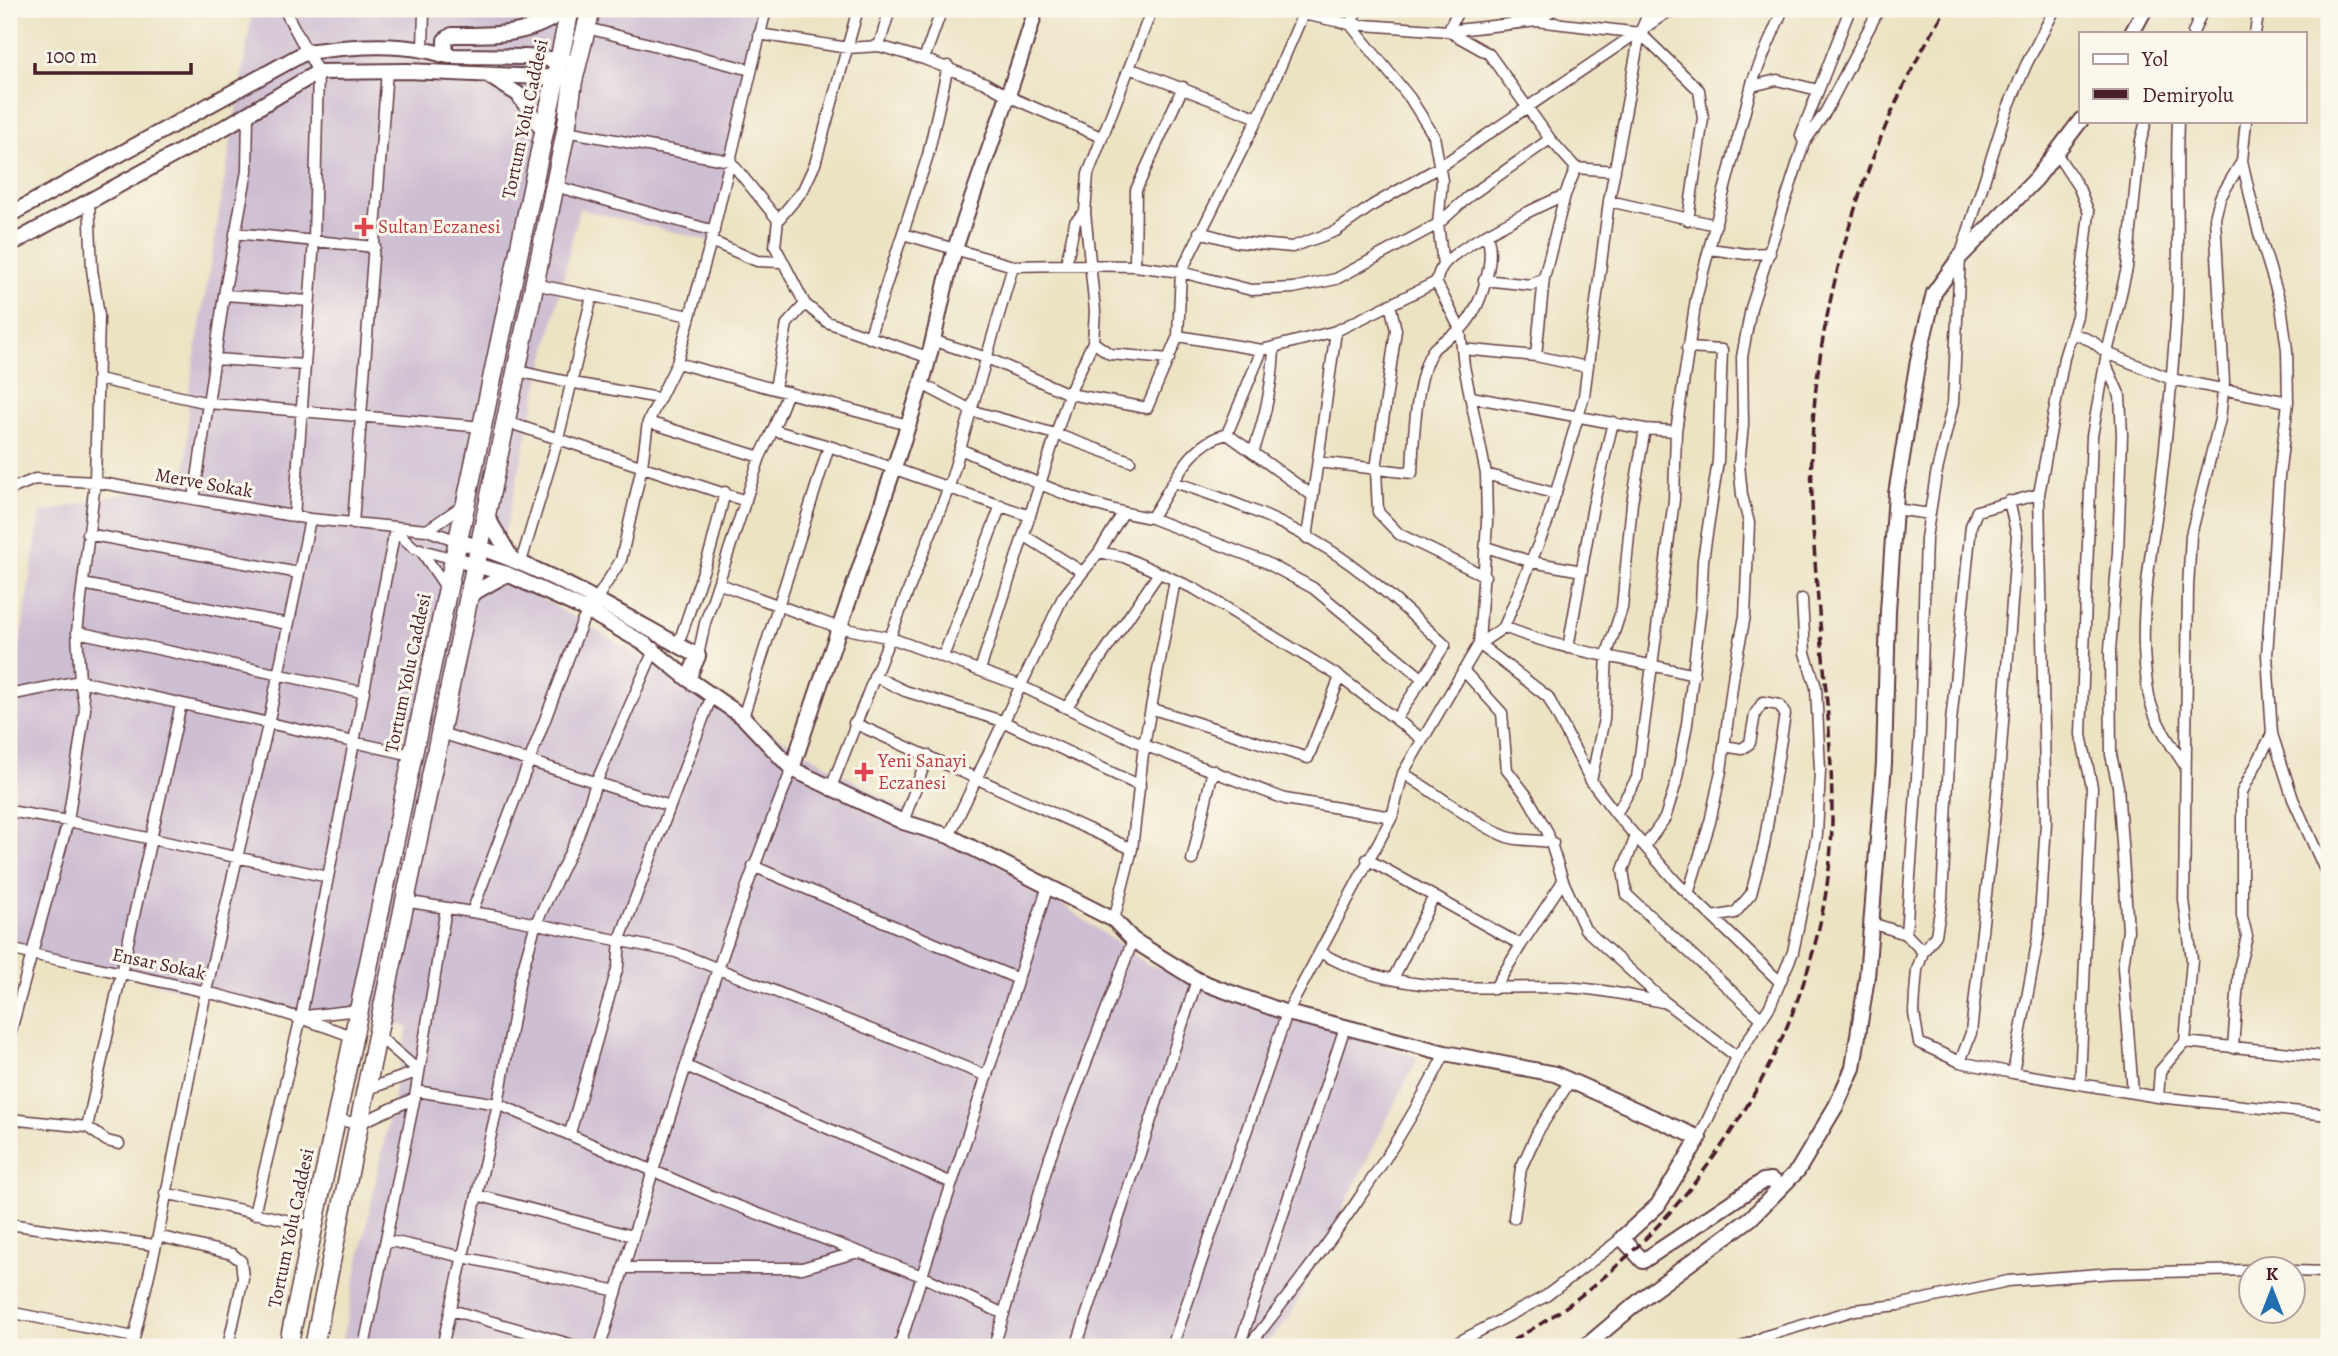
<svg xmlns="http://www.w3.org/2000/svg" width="2338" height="1356" font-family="Alegreya,serif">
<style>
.industrial{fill:#cebed1}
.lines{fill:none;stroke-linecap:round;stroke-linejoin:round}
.street-casing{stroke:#623c42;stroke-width:13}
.secondary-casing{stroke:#623c42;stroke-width:18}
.highway-casing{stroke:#623c42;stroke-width:21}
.street{stroke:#fff;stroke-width:10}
.secondary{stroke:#fff;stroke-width:14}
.highway{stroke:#fff;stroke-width:18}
.rail{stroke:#4a1f2b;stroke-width:3.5;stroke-dasharray:10 5;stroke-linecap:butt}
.health-dot{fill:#e0444e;stroke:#fbf7ec;stroke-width:2.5}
.labels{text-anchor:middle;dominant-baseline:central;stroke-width:6;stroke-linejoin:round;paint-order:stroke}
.street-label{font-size:19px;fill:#4a1f2b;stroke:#fbf7ec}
.health-label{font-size:19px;fill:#be3a42;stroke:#fbf7ec;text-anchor:start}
</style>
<rect width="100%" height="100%" fill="#fbf7ec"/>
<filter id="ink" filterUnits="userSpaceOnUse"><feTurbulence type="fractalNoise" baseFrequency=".0143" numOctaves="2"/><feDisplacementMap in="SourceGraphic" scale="14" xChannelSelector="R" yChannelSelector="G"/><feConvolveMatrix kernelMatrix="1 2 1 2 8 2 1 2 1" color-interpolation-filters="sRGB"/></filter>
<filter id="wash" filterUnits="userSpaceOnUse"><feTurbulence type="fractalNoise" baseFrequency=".00686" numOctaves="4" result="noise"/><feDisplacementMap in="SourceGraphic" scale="28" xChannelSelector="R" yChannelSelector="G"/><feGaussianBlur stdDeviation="1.57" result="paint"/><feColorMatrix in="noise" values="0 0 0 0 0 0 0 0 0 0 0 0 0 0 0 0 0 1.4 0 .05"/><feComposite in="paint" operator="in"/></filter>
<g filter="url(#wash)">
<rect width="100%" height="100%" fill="#ece3c3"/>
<path class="industrial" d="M 253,9 L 766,9 L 711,241 L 579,209 L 496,572 L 1040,889 L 1147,964 L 1418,1057 L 1288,1320 L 1262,1347 L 341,1347 L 408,1027 L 358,1017 L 301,1017 L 34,955 L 9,943 L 9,717 L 40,513 L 186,480 L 189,391 Z"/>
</g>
<g filter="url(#ink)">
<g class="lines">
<defs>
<path id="street" d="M 284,9 L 318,72 L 314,241 L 294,517
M 858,9 L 815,164 L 803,190 L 778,220 L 775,246 L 805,304 L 827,322 L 927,357
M 1358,9 L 1350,24 L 1410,98 L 1434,136 L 1442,181 L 1438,224 L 1443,265
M 1459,9 L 1448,31 L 1537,21 L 1640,33 L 1699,90 L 1703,118 L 1688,220
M 1650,9 L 1640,33 L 1609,201 L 1584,396 L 1547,523 L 1504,627 L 1479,644 L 1548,697 L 1591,781 L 1616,814 L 1677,883 L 1780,982
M 1303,14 L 1350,24 L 1448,31 L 1489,54 L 1550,139 L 1576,168 L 1615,171
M 1537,21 L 1554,9
M 587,28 L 751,70
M 2193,33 L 2203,9
M 2255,33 L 2259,9
M 759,34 L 848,48 L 879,46 L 924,59 L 985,83 L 1010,97 L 1101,137
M 879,46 L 890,9
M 423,50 L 424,9
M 924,59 L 942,9
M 1129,68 L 1258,118
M 1752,86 L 1777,80 L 1818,90
M 2146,121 L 2140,144 L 2127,268 L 2107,353 L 2171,379 L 2288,402
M 2178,121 C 2175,188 2181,255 2176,322 C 2172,378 2167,435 2160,491 C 2150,562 2136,624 2149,696 C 2154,722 2171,744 2185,766
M 2246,121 L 2242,161 L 2258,230 L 2281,305 L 2287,350 L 2288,402 L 2279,477 L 2267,655 L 2272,734 L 2293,799 L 2329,879
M 566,131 L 730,161 L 778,220
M 1804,143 L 1801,135 L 1850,9
M 555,186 L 714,231
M 1609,201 L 1716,225
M 1085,212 L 1095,311 L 1093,342 L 1069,394 L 1147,408 L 1178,336 L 1181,272 L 1258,118 L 1303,14 L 1287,9
M 1199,232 L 1237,242 L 1292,247 L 1336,231 L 1373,205 L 1441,166 L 1672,9
M 235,233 L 375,247
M 903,234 L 1013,266 L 1066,265 L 1075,222 L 1085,212 L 1088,174 L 1152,9
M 711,241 L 757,261 L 781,262
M 1710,249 L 1746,254 L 1770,253
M 1066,265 L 1135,266 L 1181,272 L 1251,290 L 1293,288 L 1336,279 L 1438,224 L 1468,197 L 1550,139
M 1135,266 L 1136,190 L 1183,87
M 1484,280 L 1531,285 L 1544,278
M 534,284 L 690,316
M 224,295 L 309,301
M 1390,304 L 1396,330 L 1376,469 L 1378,512 L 1399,534 L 1485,576
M 2072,333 L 2092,341 L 2107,353 L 2092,436 L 2081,735 L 2092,787 L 2080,1084
M 1178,336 L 1262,350 L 1336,331 L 1436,282 C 1438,277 1439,271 1442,267 C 1454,247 1541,205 1565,195 L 1576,168
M 869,338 L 928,155 L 948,66
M 932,340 L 987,358 L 1069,394 L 980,670
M 1093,342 L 1110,354 L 1169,359
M 1462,349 L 1536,356 L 1544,278 L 1565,195
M 1536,356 L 1587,367
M 215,359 L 304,365
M 677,363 L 908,425
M 2107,367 L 2120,396 L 2122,435 L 2118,553 L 2110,650 L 2111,755 L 2118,786 L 2128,930 L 2123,967 L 2133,1093
M 515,370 C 562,383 609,388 657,398
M 98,379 L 209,403 L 483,427
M 922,384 L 973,411 L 1055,434 L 1130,461
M 775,388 L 787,324 L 805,304
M 1471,397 L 1645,429 L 1676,431
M 504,421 L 746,501
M 648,422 L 760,457 L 773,430 L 829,446 L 743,717
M 773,430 L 788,392
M 1227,434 L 1313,496
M 829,446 L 1030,516
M 960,449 C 1022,476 1084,507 1151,518 C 1172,488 1188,443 1227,434 L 1262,350
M 1253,453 C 1265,418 1273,384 1274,347
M 1318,462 L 1412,473 C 1413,444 1416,373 1433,350 C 1440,341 1454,336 1463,327 C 1481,307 1496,261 1487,235
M 1486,474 L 1556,494
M 1174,482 C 1227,499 1280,519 1328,549 C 1370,575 1408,612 1445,645 L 1396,719
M 9,490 L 35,479 L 95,482 L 310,519 L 427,530 L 458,541
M 2039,494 L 1977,511 L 1971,526 L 1951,722 L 1942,899 L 1936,935 L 1923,952 L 1917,970 L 1915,994 L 1914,1013 L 1919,1043 L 1960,1062 L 2013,1073 L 2158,1097 L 2329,1115
M 194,499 L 224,295 L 247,171 L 248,113
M 1895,509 L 1930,514
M 1151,518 L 1265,562 L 1313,588 L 1423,679
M 353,524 L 387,70
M 395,530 L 414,548 L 455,559
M 427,530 L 465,504
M 87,534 L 299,573
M 1025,536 L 1081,571
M 1307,538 L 1336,331
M 1486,547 L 1532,562 L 1582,571
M 420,549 L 447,589
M 1099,552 L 1123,513
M 521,562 L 558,439 L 592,296
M 83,584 L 288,624
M 720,584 L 837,627 L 891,638 L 1019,685 L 1144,745 L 1285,799 L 1392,817
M 1504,627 C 1565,652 1631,659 1694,675
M 77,632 L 362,692
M 678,645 L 711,548 L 725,492
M 1568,648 L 1593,506 L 1613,422
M 698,656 L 705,623 L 760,457
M 943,657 L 1001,505
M 1463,670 L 1502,713 L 1507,770 L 1527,796 L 1547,831 L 1563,881 L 1585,929 L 1665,1002 L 1737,1057
M 874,676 L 905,691 L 1002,721 L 1140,786
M 9,695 L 80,681 L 412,755
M 1066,708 L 1159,573
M 1153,709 L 1308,758 L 1340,677
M 854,723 L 1132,849
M 441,733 L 670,806
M 1403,773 C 1434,792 1467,818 1500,834 C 1517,843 1535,838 1553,843
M 1591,781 L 1604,719 L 1607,654 L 1622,608 L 1632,503 L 1645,429
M 830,790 L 949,487 L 1013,266
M 9,811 L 68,821 L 328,877
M 1616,814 L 1637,778 L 1674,500 L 1676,431 L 1696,299 L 1753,80 L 1783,9
M 903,822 L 928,755
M 949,836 L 1063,597 L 1099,552 L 1124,557 L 1195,589 L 1340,677 L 1422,739
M 1636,836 L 1623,870 L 1627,895 L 1762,1019
M 1645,846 L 1665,818 L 1676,783 L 1687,724 L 1701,606 L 1703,560 L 1718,461 L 1722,350 L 1687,348
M 1367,859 L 1521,945 L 1563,881
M 1192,860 L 1213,770
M 753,866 L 1018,979
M 1688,894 L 1710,822 L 1721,771 L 1734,672 L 1745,616 L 1749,523 L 1742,495 L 1739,464 L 1743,425 L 1742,357 L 1751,308 L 1804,143 L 1826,111 L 1879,9
M 404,901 L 502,917 L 676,952 L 987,1076
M 472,912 L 582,622 L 621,560 L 642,466 L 648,422 L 677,363 L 711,241 L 766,9
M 1712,917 L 1735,913 L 1751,894 L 1764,845 L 1785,714 L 1779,705 L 1763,702 L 1755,714 L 1750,743 L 1742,749 L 1724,746
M 1114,920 L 1132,849 L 1144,745 L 1175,580
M 1871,923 L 1906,934 L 1923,952
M 1906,934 L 1920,734 L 1926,538 L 1936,475 L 1953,403 L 1960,257 L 2005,115 L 2026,65 L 2055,9
M 9,949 C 125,975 242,994 354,1037
M 1320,952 C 1391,995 1481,987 1561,987 C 1594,988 1630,995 1662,1002
M 1393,979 L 1433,898
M 1494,989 L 1521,945
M 305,1016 L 359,1010
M 9,1038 L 68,821 L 85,709 L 80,681 L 77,632 L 95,482 L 99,316 L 92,269 L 89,202
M 2185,1042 L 2329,1057
M 2233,1048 L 2239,968 L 2247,936 L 2242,916 L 2242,792 L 2272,734
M 1960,1062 L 1971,1033 L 1999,775 L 2017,536 L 2009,501
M 686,1066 L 952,1183
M 2013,1073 L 2039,933 L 2046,823 L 2039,494 L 2064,358 L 2077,316 L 2089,213 L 2079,188 L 2056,153
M 365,1090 L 419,1071 L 376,1034
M 416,1091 L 498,1104 L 714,1197 L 922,1276 L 1004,1314
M 2158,1097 L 2160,1071 L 2185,1042 L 2192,960 L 2184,900 L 2188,588 L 2191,535 L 2220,419 L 2224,382 L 2215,218 L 2220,198 L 2242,161
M 9,1119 L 87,1127 L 107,1141 L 119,1144
M 336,1119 L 358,1124 L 415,1098
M 87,1127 L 181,704
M 570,1133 L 618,966 L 620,939 L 712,695
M 1699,1138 L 1737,1057 L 1770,1006 L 1793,952 L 1817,835 L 1820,770 L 1816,687 L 1805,653 L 1802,599
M 165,1193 L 312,1226
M 477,1195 L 633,1236
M 254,1214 L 301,1017 L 395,530
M 1514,1218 L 1521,1168 L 1538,1131 L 1570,1081
M 9,1224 L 154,1245
M 158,1236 L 232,1254 L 241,1261 L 243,1278 L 228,1347
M 386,1240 L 617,1291
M 623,1268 L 802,1268 L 858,1252
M 2292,1271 L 2329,1272
M 451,1310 L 580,1347
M 9,1312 L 134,1337
M 132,1347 L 158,1236 L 206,991 L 268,725 L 310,519
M 364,1347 L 416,1091 L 446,908
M 442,1347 L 498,1104 L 520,979 L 536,923 L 578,836 L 596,783 L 655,648
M 600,1347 C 658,1152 716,957 792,769
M 899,1347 L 1048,886
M 994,1347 L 1050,1157 L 1133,940
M 1076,1347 L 1197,980
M 1172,1347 L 1287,1013 L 1392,817 L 1403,773 L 1479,644 L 1487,522 L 1486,474 L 1464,366 L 1460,329 L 1436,282
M 1239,1347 L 1345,1027
M 1248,1347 C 1321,1255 1393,1159 1445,1053
M 1449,1347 L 1546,1296 L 1622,1238
M 1742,1347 L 1766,1336 L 1855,1310 L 1898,1305 L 2008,1281 L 2113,1273 L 2250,1270"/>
<path id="secondary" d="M 2132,33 L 2145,9
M 445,55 L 445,40 L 452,35 C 495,35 530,37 566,9
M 489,76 L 518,94 L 544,132
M 9,215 L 306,52 C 344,47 386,43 424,50 C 433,51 441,55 450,56 C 492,57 537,54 578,64
M 9,245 L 227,126 L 318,72 L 407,71 L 564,78
M 486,515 L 512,559
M 458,541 C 544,565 620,614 698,656 L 688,679
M 455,559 L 507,574 L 588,611 L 645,644 L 688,679 L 743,717 L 792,769 L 903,822 L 949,836 L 1114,920 L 1133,940 L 1197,980 L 1215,987 L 1287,1013 L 1345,1027 L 1445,1053 L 1555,1074 L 1699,1138 L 1658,1205 L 1622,1238 L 1643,1261 L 1763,1181 L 1771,1180 L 1781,1187
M 470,595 L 507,574
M 792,769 C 833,641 880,516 920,388 C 935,343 941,295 955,249 C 981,169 1012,90 1036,9
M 1585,1347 L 1644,1297 L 1751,1218 L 1798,1170 L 1836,1106 L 1853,1068 L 1867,977 L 1884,763 L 1888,611 L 1896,494 L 1918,360 L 1934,293 L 1960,257 L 2036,179 L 2081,120"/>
<path id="highway" d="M 288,1347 L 570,9
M 314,1347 C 394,941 483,537 566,131 L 573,81 L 591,9"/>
</defs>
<use href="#street" class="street-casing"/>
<use href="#secondary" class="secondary-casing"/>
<use href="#highway" class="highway-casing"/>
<use href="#street" class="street"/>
<use href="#secondary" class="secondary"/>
<use href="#highway" class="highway"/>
<path class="rail" d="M 1500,1347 C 1684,1253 1830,1029 1832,821 C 1833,676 1800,532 1816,388 C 1830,260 1878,118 1946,9"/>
</g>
</g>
<g class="health-dot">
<path d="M360.5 216.5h7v7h7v7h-7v7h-7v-7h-7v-7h7z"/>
<path d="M860.5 761.5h7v7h7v7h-7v7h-7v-7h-7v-7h7z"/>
</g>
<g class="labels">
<g class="street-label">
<text transform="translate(525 119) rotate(-78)">Tortum Yolu Caddesi</text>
<text transform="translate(204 483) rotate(10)">Merve Sokak</text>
<text transform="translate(408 673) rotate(-78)">Tortum Yolu Caddesi</text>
<text transform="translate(159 964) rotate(12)">Ensar Sokak</text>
<text transform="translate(291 1228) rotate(-78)">Tortum Yolu Caddesi</text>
</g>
<g class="health-label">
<text x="378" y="227">Sultan Eczanesi</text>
<text x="878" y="761">Yeni Sanayi<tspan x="878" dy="22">Eczanesi</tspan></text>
</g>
</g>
<rect width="2338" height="1356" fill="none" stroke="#fbf7ec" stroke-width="35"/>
<rect x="2079" y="32" width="228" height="91" fill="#fbf7ec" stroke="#b4a19f" stroke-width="2"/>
<rect x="2093" y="54" width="35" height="10" fill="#ffffff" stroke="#b4a19f" stroke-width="2"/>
<text x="2142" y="66" font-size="21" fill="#4a1f2b">Yol</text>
<rect x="2093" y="89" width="35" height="10" fill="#4a1f2b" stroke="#b4a19f" stroke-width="2"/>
<text x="2142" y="102" font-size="21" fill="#4a1f2b">Demiryolu</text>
<g transform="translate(2272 1290)"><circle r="33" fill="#fbf7ec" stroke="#b4a19f" stroke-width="2"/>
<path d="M0-5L12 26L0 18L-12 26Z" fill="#1f6fb2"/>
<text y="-10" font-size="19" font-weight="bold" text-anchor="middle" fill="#4a1f2b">K</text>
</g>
<path d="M35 63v10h156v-10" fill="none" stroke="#4a1f2b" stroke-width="3.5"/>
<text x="46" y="63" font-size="21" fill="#4a1f2b" stroke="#fbf7ec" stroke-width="5" paint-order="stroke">100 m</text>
</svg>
